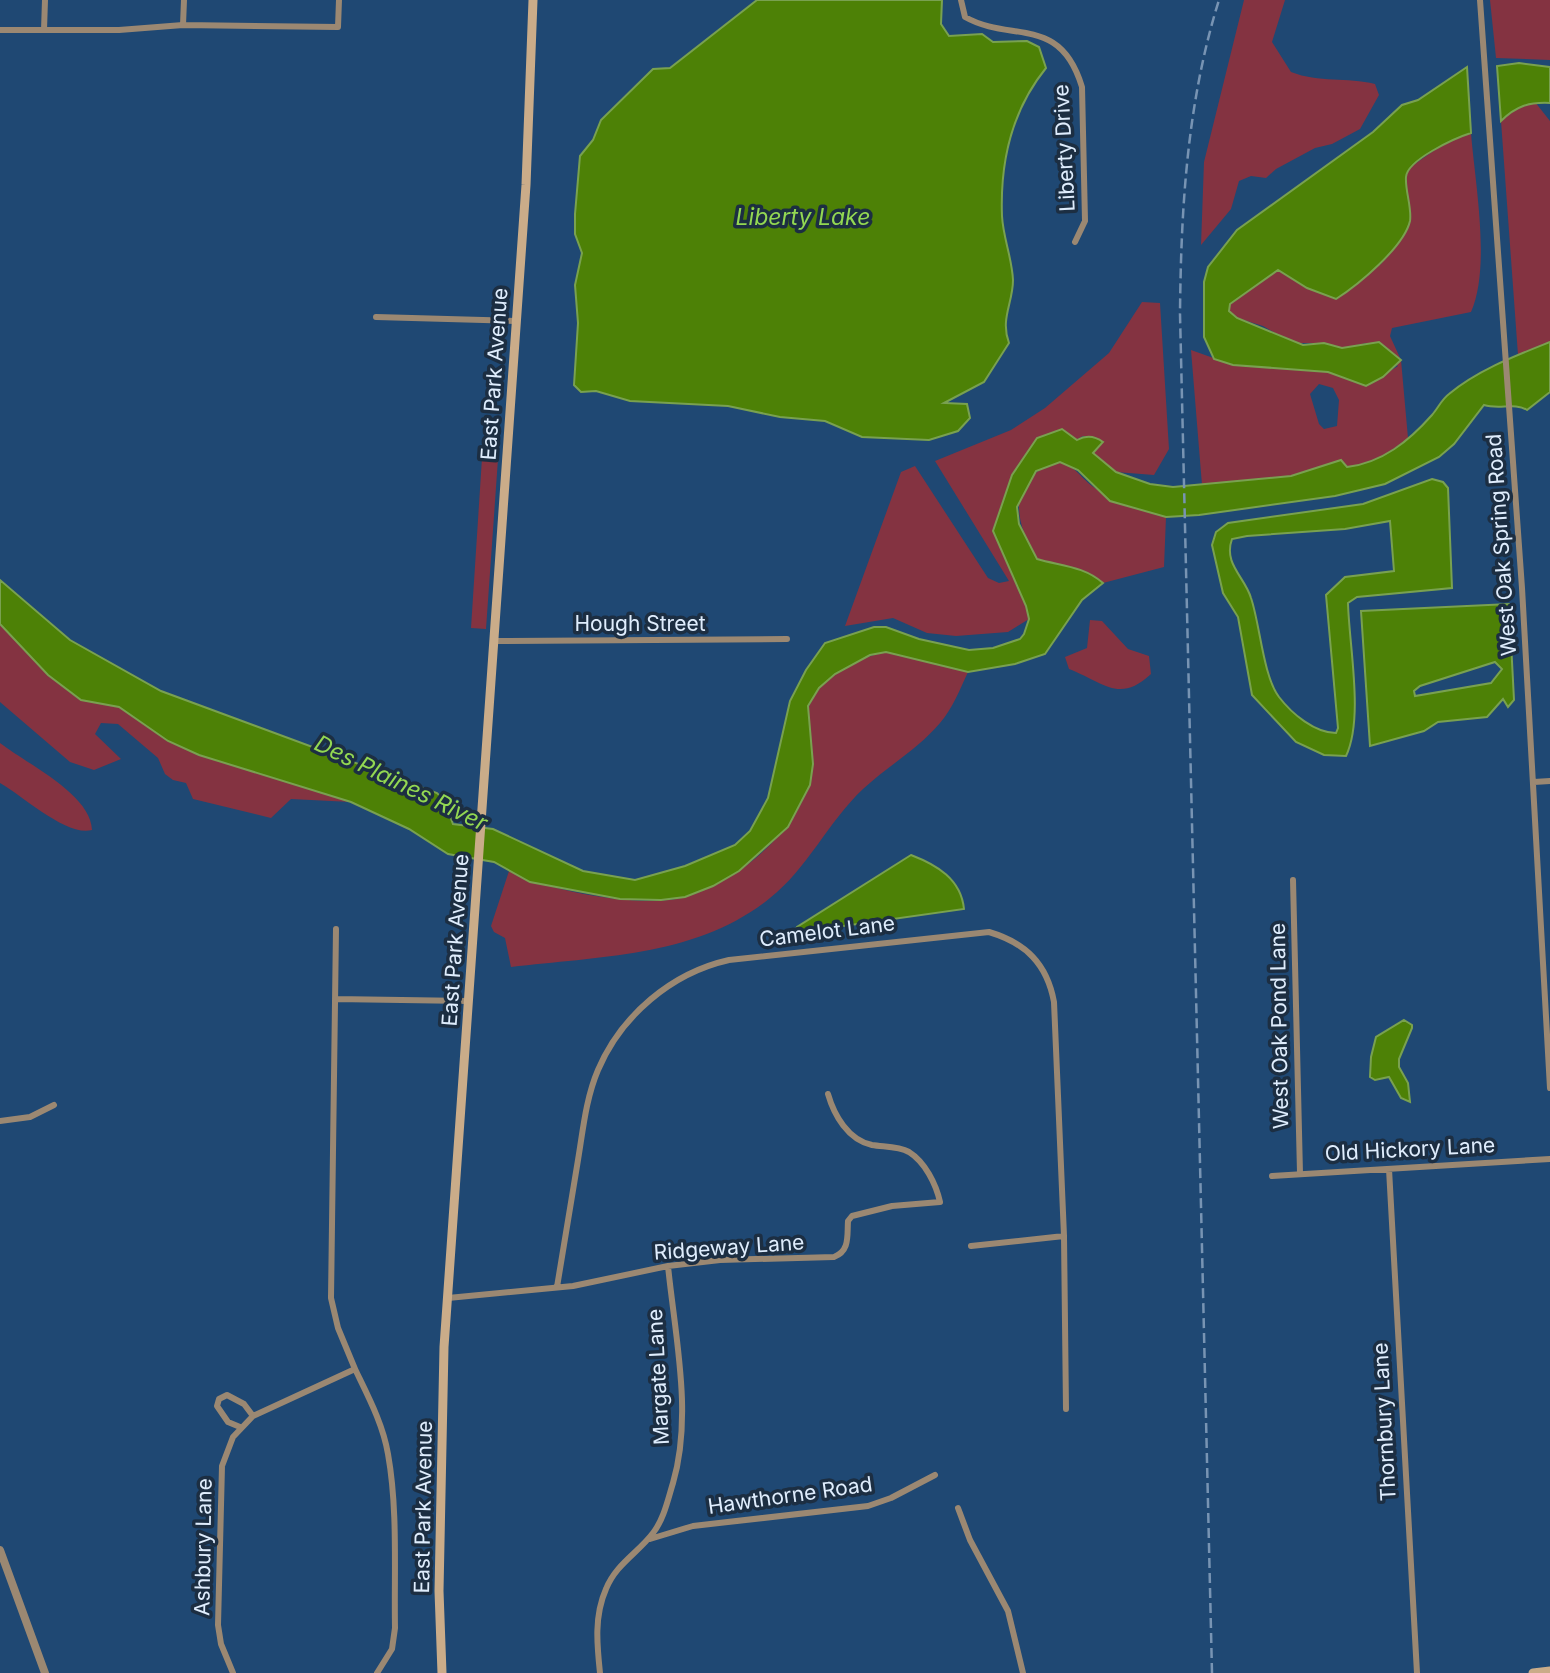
<svg xmlns="http://www.w3.org/2000/svg" width="1550" height="1673" font-family="Inter,sans-serif">
<style>
.green{fill:#843341;fill-rule:evenodd}
.water{fill:#4d8106;stroke:#79a150;stroke-width:2;fill-rule:evenodd}
.lines{fill:none;stroke-linecap:round;stroke-linejoin:round}
.minor{stroke:#9b8872;stroke-width:6}
.tertiary{stroke:#9b8872;stroke-width:8}
.secondary{stroke:#caac89;stroke-width:9}
.rail{stroke:#7894b3;stroke-width:2.5;stroke-dasharray:10 5;stroke-linecap:butt}
.labels{text-anchor:middle;dominant-baseline:central;stroke-width:7;stroke-linejoin:round;paint-order:stroke}
.street-label{font-size:21px;fill:#dfedfd;stroke:#1c2e42}
.water-label{font-size:23px;font-style:italic;fill:#93d852;stroke:#1c2e42}
</style>
<rect width="100%" height="100%" fill="#1f4873"/>
<path class="green" d="M 1244,0 L 1285,0 L 1272,42 L 1291,72 C 1319,83 1347,77 1375,84 L 1379,95 L 1360,129 L 1332,144 L 1315,148 L 1276,169 L 1266,178 L 1251,176 L 1239,181 L 1231,209 L 1201,245 L 1204,162 Z
M 1490,0 L 1550,0 L 1550,60 L 1496,58 Z
M 1535,102 L 1550,121 L 1550,342 L 1518,355 L 1501,121 L 1514,108 Z
M 1471,133 C 1475,183 1491,267 1471,312 L 1392,328 L 1390,336 L 1401,360 L 1408,438 C 1388,454 1372,464 1347,467 L 1341,460 L 1291,476 L 1202,485 L 1191,350 L 1233,365 L 1328,372 L 1366,386 L 1398,366 L 1367,343 L 1342,348 L 1324,343 L 1292,343 L 1263,326 L 1237,318 L 1229,311 L 1230,304 L 1278,270 L 1307,288 L 1381,264 L 1410,219 L 1405,175 L 1409,168 L 1449,140 ZM 1319,384 L 1333,388 L 1339,400 L 1337,426 L 1324,429 L 1319,424 L 1310,394 Z
M 1142,302 L 1160,303 L 1169,449 L 1154,475 L 1116,472 L 1093,453 L 1102,442 L 1083,436 L 1012,475 L 1029,619 L 1008,632 L 956,636 L 927,633 L 893,618 L 845,626 L 901,472 L 915,466 L 988,578 L 999,583 L 1009,581 L 935,461 L 1011,430 L 1045,408 L 1109,353 Z
M 482,458 L 498,459 L 486,629 L 471,628 Z
M 1060,462 C 1077,467 1081,479 1095,488 C 1118,502 1140,511 1166,517 L 1164,567 L 1103,583 C 1084,566 1061,566 1037,559 C 1013,520 1006,476 1060,462 Z
M 1090,620 L 1102,621 L 1128,649 L 1149,656 L 1151,674 C 1119,704 1103,682 1069,669 L 1065,657 L 1087,648 Z
M 0,624 L 48,675 L 81,700 L 119,707 L 168,741 L 351,802 L 291,799 L 271,818 L 193,799 L 186,783 L 173,780 L 165,774 L 158,758 L 118,724 L 101,723 L 95,734 L 121,759 L 94,770 L 70,762 L 0,702 Z
M 886,652 L 968,672 C 960,689 953,708 940,723 C 918,749 888,766 863,789 C 828,822 808,868 770,898 C 697,957 600,956 511,967 L 505,938 L 494,932 L 491,926 L 509,871 C 547,891 643,909 685,897 C 737,881 789,838 808,788 C 819,761 799,727 810,704 C 822,675 857,658 886,652 Z
M 0,743 C 27,764 91,794 92,830 C 67,837 23,796 0,783 Z"/>
<path class="water" d="M 757,0 L 942,0 L 941,24 L 949,36 L 982,34 L 993,42 L 1027,41 L 1039,47 L 1046,68 C 1012,110 1000,163 1002,216 C 1003,237 1012,258 1013,280 C 1013,303 1000,319 1009,343 L 984,382 L 944,403 L 967,404 L 970,418 L 958,431 L 929,440 L 862,437 L 825,421 L 780,417 L 728,406 L 630,401 L 596,391 L 581,392 L 574,385 L 578,323 L 575,285 L 582,253 L 575,234 L 575,214 L 580,156 L 593,140 L 601,120 L 653,69 L 670,68 Z
M 1519,63 L 1550,67 L 1550,103 C 1529,102 1516,106 1501,121 L 1497,66 Z
M 1467,67 L 1471,133 C 1455,138 1407,160 1406,177 C 1405,191 1412,207 1410,221 C 1404,247 1358,285 1336,299 L 1307,288 L 1278,270 L 1230,304 L 1229,311 L 1237,318 L 1303,345 L 1324,343 L 1342,348 L 1379,342 L 1401,360 L 1383,377 L 1366,386 L 1328,372 L 1233,365 L 1214,359 L 1204,337 L 1204,282 L 1208,267 L 1237,230 L 1373,132 L 1402,105 L 1418,100 Z
M 1550,342 L 1550,392 L 1527,410 C 1514,402 1500,410 1484,405 L 1454,444 L 1439,457 L 1385,484 L 1335,496 L 1199,515 L 1166,517 L 1110,501 L 1078,470 L 1060,462 L 1036,471 L 1017,507 L 1019,524 L 1037,559 C 1061,566 1084,566 1103,583 L 1082,600 L 1045,654 L 1015,664 L 968,672 L 886,652 L 870,655 L 835,674 L 819,688 L 808,706 L 813,764 L 810,785 L 788,827 L 739,871 L 713,886 L 685,897 L 661,900 L 620,899 L 530,882 L 494,862 L 448,854 L 409,829 L 351,802 L 199,755 L 168,741 L 119,707 L 81,700 L 48,675 L 0,624 L 0,580 L 70,640 L 161,691 L 437,793 L 444,800 L 453,824 L 493,829 L 583,871 L 635,880 L 685,866 L 735,845 L 750,831 L 768,798 L 790,701 L 806,670 L 825,643 L 874,627 L 886,627 L 919,639 L 969,650 L 993,648 L 1020,639 L 1024,634 L 1029,619 L 1026,606 L 993,531 L 1012,475 L 1037,438 L 1062,429 L 1077,440 C 1086,435 1095,436 1103,442 L 1093,453 L 1116,472 L 1150,484 L 1173,487 L 1291,476 L 1341,460 L 1347,467 C 1382,463 1409,441 1432,415 C 1438,408 1442,399 1449,394 C 1478,370 1515,356 1550,342 Z
M 1432,479 L 1443,482 L 1448,488 L 1452,588 L 1357,597 L 1348,603 C 1349,646 1364,718 1346,756 L 1324,755 L 1296,742 L 1252,695 L 1238,617 L 1223,593 L 1212,545 L 1216,532 L 1228,523 L 1363,504 ZM 1390,521 L 1394,571 L 1345,577 L 1326,595 L 1338,728 L 1336,733 C 1315,733 1292,714 1279,697 C 1263,676 1260,624 1251,598 C 1245,577 1223,564 1232,539 L 1247,536 L 1345,529 Z
M 1509,604 L 1514,700 L 1508,707 L 1503,699 L 1487,717 L 1438,722 L 1424,731 L 1370,746 L 1361,611 ZM 1495,662 L 1502,669 L 1491,683 L 1415,696 L 1414,691 L 1420,686 Z
M 911,855 C 937,865 961,879 964,909 L 794,933 L 797,927 Z
M 1404,1020 L 1412,1025 L 1412,1028 L 1399,1059 L 1399,1067 L 1408,1083 L 1410,1102 L 1401,1098 L 1389,1077 L 1375,1080 L 1370,1077 L 1371,1057 L 1376,1037 Z"/>
<g class="lines">
<path class="minor" d="M 961,0 L 965,17 C 1011,43 1060,14 1082,87 L 1085,221 L 1075,242
M 1480,0 L 1522,588 L 1550,1088
M 183,25 L 184,0
M 0,30 L 119,30 L 183,25 L 338,27 L 339,0
M 44,30 L 45,0
M 376,317 L 515,321
M 494,641 L 787,639
M 1534,782 L 1550,781
M 1293,880 L 1300,1173
M 336,929 L 331,1298 L 338,1328 L 355,1369
M 335,999 L 468,1001
M 0,1121 L 30,1117 L 54,1105
M 1389,1169 L 1417,1673
M 1272,1176 L 1550,1159
M 971,1246 L 1064,1236
M 557,1287 C 564,1245 571,1202 578,1160 C 583,1130 586,1098 598,1070 C 621,1016 671,973 729,960 L 989,932 C 1026,943 1047,964 1054,1002 L 1064,1236 L 1066,1409
M 448,1298 L 573,1286 L 668,1266 L 720,1260 L 834,1257 C 850,1251 847,1236 848,1221 L 852,1216 L 892,1206 L 940,1202 C 936,1184 925,1162 909,1152 C 898,1146 884,1147 872,1145 C 848,1140 834,1115 828,1094
M 240,1427 L 228,1422 L 217,1406 L 219,1399 L 227,1395 L 244,1404 L 253,1416
M 958,1508 L 970,1540 L 1008,1611 L 1023,1673
M 650,1539 L 693,1526 L 868,1506 L 891,1498 L 935,1475
M 233,1673 L 221,1644 L 218,1625 L 222,1466 L 233,1437 L 253,1416 L 355,1369 C 368,1396 383,1424 388,1454 C 398,1510 394,1571 395,1628 L 392,1649 L 377,1673
M 600,1673 C 597,1645 594,1616 606,1589 C 616,1564 638,1553 653,1533 C 664,1519 668,1499 673,1483 C 693,1415 675,1336 668,1266"/>
<path class="tertiary" d="M 0,1550 L 45,1673"/>
<path class="secondary" d="M 442,1673 L 439,1591 L 444,1347 L 526,185 L 533,0
M 1533,1673 L 1550,1671"/>
<path class="rail" d="M 1212,1673 L 1180,314 C 1181,208 1187,102 1219,0"/>
</g>
<g class="labels">
<g class="street-label">
<text transform="translate(1064 148) rotate(-93)">Liberty Drive</text>
<text transform="translate(494 374) rotate(-86)">East Park Avenue</text>
<text transform="translate(1501 545) rotate(-94)">West Oak Spring Road</text>
<text x="640" y="623">Hough Street</text>
<text transform="translate(827 931) rotate(-7)">Camelot Lane</text>
<text transform="translate(455 940) rotate(-86)">East Park Avenue</text>
<text transform="translate(1279 1026) rotate(-91)">West Oak Pond Lane</text>
<text transform="translate(1410 1149) rotate(-3)">Old Hickory Lane</text>
<text transform="translate(729 1247) rotate(-4)">Ridgeway Lane</text>
<text transform="translate(658 1377) rotate(-93)">Margate Lane</text>
<text transform="translate(1384 1422) rotate(-93)">Thornbury Lane</text>
<text transform="translate(790 1495) rotate(-8)">Hawthorne Road</text>
<text transform="translate(423 1507) rotate(-89)">East Park Avenue</text>
<text transform="translate(203 1547) rotate(-89)">Ashbury Lane</text>
</g>
<g class="water-label">
<text x="803" y="217">Liberty Lake</text>
<text transform="translate(401 783) rotate(26)">Des Plaines River</text>
</g>
</g>
</svg>
